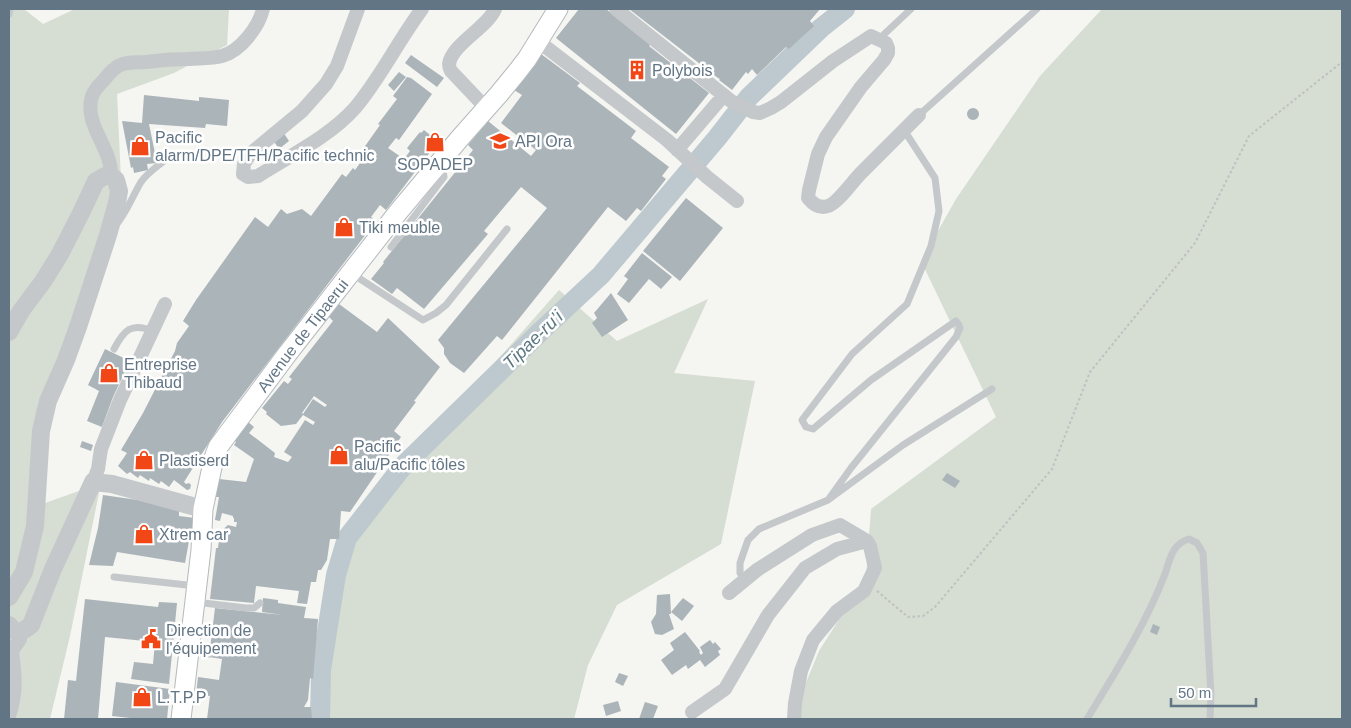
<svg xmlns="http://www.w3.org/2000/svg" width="1351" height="728" font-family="Helvetica,sans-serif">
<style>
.green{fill:#d6ddd2}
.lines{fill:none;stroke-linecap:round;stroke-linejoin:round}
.river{stroke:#bdc9ce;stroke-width:20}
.building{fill:#abb4b9;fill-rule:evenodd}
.secondary-casing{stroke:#b4babe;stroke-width:21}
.path{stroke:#bec0c2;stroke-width:2;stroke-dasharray:2.5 2.5;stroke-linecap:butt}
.service{stroke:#c4c8cb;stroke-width:7}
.minor{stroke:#c4c8cb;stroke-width:14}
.tertiary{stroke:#c4c8cb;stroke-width:18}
.secondary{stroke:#fff;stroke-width:19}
.labels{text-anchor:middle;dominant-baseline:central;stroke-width:5;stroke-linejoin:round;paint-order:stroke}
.poi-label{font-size:16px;fill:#627585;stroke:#fff;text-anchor:start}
.street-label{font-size:16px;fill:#627585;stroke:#fff}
.water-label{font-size:18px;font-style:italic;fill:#5d7882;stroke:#fff}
</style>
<rect width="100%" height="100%" fill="#f5f5f1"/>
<path class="green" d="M 9,9 L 24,9 L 43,24 L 75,9 L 229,9 L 227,45 L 174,73 L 117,94 L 122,201 L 52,400 L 34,507 L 101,483 L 70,636 L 50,719 L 9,719 Z
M 1102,9 L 1342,9 L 1342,719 L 791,719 L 819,651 L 866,577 L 871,509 L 996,417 L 921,261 L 956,199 L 1040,76 Z
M 559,290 L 617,341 L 708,299 L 674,373 L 755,381 L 721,544 L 617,605 L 588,665 L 574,719 L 323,719 L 325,671 L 333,600 L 353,532 L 392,470 L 418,439 L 463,399 Z"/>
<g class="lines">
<path class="river" d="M 320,719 L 321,670 L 336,575 L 347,538 L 403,466 L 541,331 L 601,275 L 717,138 L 749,97 L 821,28 L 845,9"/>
</g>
<path class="building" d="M 579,9 L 606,9 L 651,44 L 649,46 L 709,93 L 676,134 L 556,38 Z
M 629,9 L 820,9 L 810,21 L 814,26 L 789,49 L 786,47 L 757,75 L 752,69 L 748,74 L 746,72 L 732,90 L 719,80 L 720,79 L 718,78 Z
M 541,54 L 580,83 L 577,86 L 636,131 L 631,138 L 669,167 L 662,176 L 666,179 L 641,211 L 637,208 L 626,221 L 608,207 L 502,340 L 497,336 L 464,373 L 450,363 L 444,354 L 444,348 L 438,340 L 547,208 L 521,187 L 484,231 L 488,234 L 424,309 L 397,288 L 392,294 L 371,279 L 384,263 L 383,262 L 473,150 L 468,145 L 488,121 L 531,156 L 536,150 L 501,123 L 522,95 L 514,90 Z
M 411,55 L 444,78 L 437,87 L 405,63 Z
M 399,72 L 406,77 L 394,91 L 388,85 Z
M 407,77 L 411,78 L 432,94 L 399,140 L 396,138 L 388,148 L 404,159 L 410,151 L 407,148 L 420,132 L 421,133 L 424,130 L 440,143 L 436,148 L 434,147 L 386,210 L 380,205 L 371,217 L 376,221 L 222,422 L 184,482 L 186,484 L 189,483 L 191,485 L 190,489 L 187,490 L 174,480 L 169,487 L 161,481 L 159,484 L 150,478 L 149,481 L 140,475 L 138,478 L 130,472 L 127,474 L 118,466 L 127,453 L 121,450 L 143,413 L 162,376 L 175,351 L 177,343 L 189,326 L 183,321 L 196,300 L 255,217 L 268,227 L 281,209 L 287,214 L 302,209 L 311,216 L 342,174 L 346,177 L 353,168 L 355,170 L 368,152 L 363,149 L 380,125 L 378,124 L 397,99 L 393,96 Z
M 144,95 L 199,101 L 199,97 L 229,100 L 227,126 L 206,124 L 205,128 L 149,124 L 157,163 L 147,164 L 148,170 L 134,173 L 133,167 L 131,168 L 122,121 L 142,123 Z
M967 114a6 6 0 1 1 12 0a6 6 0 1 1-12 0Z
M 283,132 L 289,141 L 279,149 L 273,140 Z
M 686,198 L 723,228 L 680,281 L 643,251 Z
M 642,253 L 672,277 L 661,289 L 649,279 L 629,303 L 617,294 L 628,279 L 624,276 Z
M 611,293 L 628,320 L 602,337 L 592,323 L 597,318 L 594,313 Z
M 339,304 L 377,332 L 388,318 L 440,367 L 414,401 L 416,402 L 394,431 L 401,437 L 350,512 L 341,511 L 339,539 L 330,539 L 327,560 L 321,570 L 318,570 L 316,582 L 311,582 L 307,604 L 297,603 L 299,591 L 256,586 L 254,603 L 210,599 L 216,548 L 218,548 L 220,532 L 228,525 L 236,527 L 237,522 L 234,522 L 234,518 L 233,518 L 233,516 L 222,513 L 220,521 L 215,520 L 219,497 L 216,497 L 219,479 L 246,482 L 254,459 L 234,445 L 236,442 L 234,440 L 248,422 L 254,427 L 249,433 L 275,453 L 274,457 L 288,462 L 292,457 L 284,452 L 305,420 L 313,425 L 315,422 L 303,415 L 296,424 L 281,426 L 266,414 L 267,412 L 262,408 L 284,381 L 288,384 L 292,379 L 289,377 L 333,321 L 329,317 ZM 314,396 L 327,405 L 325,407 L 313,399 L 303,414 L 302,413 Z
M 105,349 L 130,361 L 113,397 L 102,427 L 87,421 L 99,391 L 88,385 Z
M 82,441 L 93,445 L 91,451 L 80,447 Z
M 947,473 L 960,481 L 955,488 L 942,480 Z
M 103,495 L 159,503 L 179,508 L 179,516 L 195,518 L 191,542 L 189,541 L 185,563 L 117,552 L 113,566 L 89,565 L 98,528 Z
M 670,594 L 671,614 L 669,614 L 674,629 L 662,635 L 655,634 L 651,622 L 656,614 L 657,595 Z
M 263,598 L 278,600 L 278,603 L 306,607 L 304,618 L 318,619 L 313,679 L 310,678 L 308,700 L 304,707 L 311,707 L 312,719 L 207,719 L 210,696 L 196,694 L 198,677 L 219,680 L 222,659 L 209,657 L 215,608 L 283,615 L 262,612 Z
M 683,598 L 694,606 L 682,621 L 671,612 Z
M 85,599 L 158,607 L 159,602 L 177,603 L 169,684 L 131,679 L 134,662 L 153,664 L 155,642 L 105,637 L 98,719 L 64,719 L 68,680 L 76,681 Z
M 1153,624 L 1160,627 L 1157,635 L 1150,632 Z
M 685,632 L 700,651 L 699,652 L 701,655 L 703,653 L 700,647 L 710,640 L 713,644 L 715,642 L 721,649 L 718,651 L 720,655 L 705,667 L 700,660 L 688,669 L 686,665 L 672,675 L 661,660 L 674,650 L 670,643 Z
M 619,673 L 628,676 L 623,686 L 615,682 Z
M 116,682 L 170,689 L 167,719 L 139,719 L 112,716 Z
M 618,701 L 621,711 L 606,716 L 603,705 Z
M 645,702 L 658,706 L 653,719 L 639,719 Z"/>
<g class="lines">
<defs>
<g id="secondary">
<path id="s1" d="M 181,719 L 201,550 L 203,509 L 214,458 L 218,447 L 288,353 L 399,211 L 460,138 L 499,94 L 517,72 L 527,59 L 558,9"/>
</g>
</defs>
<use href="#secondary" class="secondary-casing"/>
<path class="path" d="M 877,591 L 908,617 L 923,616 L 935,607 L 1052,469 L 1090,372 L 1195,243 L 1249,136 L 1342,62"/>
<path class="service" d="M 9,14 L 10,9
M 879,39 L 911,9
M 919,115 L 1037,9
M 116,225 C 127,212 132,197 141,182 C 147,173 157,167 165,160
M 391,247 L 444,177 L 442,164
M 351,273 L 423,320 L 436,313 L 446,305 L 507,229
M 114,349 C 124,330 131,322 153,331
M 828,500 L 851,468 L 956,337 L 960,328 L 959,325 L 956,321 L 871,380 L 813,429 L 806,427 L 802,420 L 852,354 L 907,304 L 931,246 L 939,211 L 935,178 L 904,130
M 114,577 L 196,586
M 745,580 L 740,573 L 740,563 L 748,540 L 759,529 L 828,500 L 903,445 L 992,389
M 195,602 L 246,608 L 254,608 L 260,603
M 189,651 L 210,654
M 1087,719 C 1115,673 1145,626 1165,574 C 1170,559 1172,544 1189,539 L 1197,543 L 1203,553 L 1211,695 L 1210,719"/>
<path class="minor" d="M 358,9 L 337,66 L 326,84 L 302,111 L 250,154 L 244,164 L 243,174 L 248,177 L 258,176 C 291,155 329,137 355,108 C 381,77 398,41 422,9
M 616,9 L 731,101 L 753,112 L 760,113 L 771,108 L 781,102 L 833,61 L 871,36 L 886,43 L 888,48 L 888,53 L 884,60 L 861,87 L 826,137 L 818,154 L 809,190 L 808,198 C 813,204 820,209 828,206 C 837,204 853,181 861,173 C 880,154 899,135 919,115
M 538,41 L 667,140 L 707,177 L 737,201
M 486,108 L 451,71 C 450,69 449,66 449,64 C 452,44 488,27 495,9
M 677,150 L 724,95
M 111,176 C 113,149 83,125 92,96 C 94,91 99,85 103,81 C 108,75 115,66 123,64 C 130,62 139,62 146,62 C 160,60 174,59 188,59 C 199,58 211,59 222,56 C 241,51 259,26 263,9
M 93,482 L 98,469 L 101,449 L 120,400 L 165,304
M 729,593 L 757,570 L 812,535 L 840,525 L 867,541 L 870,546 L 875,568 L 864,591 L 837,611 L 813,640 L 801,671 L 795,703 L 794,719
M 692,712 L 725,689 L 768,615 L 805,568 L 837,549 L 867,541
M 9,716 C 17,693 15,675 12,651 L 20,639 L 20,632"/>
<path class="tertiary" d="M 9,332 L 21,311 L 44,280 L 60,254 L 81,213 L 96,181 L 105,176 L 111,176 L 116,180 L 119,191 L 117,203 L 108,235 L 78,327 L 66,360 L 48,401 L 41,431 L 35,526 L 24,572 L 9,597
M 9,625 C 16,635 23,632 31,625 L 53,569 L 93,482 L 112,484 L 203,509"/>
<use href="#secondary" class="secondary"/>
</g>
<defs>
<symbol id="building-bare" viewBox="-9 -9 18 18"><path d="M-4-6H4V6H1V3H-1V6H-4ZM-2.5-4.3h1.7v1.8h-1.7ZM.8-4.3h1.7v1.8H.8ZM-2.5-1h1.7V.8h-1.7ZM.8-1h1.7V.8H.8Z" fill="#f14615" stroke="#fff" stroke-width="2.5" paint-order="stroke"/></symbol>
<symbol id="school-bare" viewBox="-9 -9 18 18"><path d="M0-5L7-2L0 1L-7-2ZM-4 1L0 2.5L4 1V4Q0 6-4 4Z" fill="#f14615" stroke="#fff" stroke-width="2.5" paint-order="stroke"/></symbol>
<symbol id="shop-bare" viewBox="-9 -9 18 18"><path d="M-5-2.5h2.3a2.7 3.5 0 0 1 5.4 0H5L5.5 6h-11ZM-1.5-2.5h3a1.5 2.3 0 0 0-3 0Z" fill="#f14615" stroke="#fff" stroke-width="2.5" paint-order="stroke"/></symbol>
<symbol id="civic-bare" viewBox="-9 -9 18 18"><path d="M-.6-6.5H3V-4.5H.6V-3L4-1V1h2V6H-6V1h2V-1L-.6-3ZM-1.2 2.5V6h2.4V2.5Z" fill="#f14615" stroke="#fff" stroke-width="2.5" paint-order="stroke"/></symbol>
</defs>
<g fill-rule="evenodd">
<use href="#building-bare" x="623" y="56" width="28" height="28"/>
<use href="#school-bare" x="486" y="127" width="28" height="28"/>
<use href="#shop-bare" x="421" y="128" width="28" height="28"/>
<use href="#shop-bare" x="126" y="132" width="28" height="28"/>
<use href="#shop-bare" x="330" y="213" width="28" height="28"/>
<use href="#shop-bare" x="95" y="359" width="28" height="28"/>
<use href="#shop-bare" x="325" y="441" width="28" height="28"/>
<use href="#shop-bare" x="130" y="446" width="28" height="28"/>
<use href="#shop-bare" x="130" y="520" width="28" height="28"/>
<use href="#civic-bare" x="137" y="625" width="28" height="28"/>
<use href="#shop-bare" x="128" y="683" width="28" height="28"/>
</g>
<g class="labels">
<g class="poi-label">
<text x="652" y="70">Polybois</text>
<text x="155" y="137">Pacific<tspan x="155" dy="18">alarm/DPE/TFH/Pacific technic</tspan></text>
<text x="515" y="141">API Ora</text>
<text x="435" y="164" text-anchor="middle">SOPADEP</text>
<text x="359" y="227">Tiki meuble</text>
<text x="124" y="364">Entreprise<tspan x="124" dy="18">Thibaud</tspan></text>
<text x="354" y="446">Pacific<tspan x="354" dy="18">alu/Pacific tôles</tspan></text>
<text x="159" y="460">Plastiserd</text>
<text x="159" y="534">Xtrem car</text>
<text x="166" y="630">Direction de<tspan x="166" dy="18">l'équipement</tspan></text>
<text x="157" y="697">L.T.P.P</text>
</g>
<g class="street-label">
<text stroke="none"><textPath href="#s1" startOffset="415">Avenue de Tipaerui</textPath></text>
</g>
<g class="water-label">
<text transform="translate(533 340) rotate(-44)">Tipae-ru’i</text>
</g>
</g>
<rect width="1351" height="728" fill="none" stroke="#627585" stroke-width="20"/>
<path d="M1171 698v8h85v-8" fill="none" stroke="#627585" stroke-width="2.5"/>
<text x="1178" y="698" font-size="15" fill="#627585" stroke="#ffffff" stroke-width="4" paint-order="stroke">50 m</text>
</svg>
